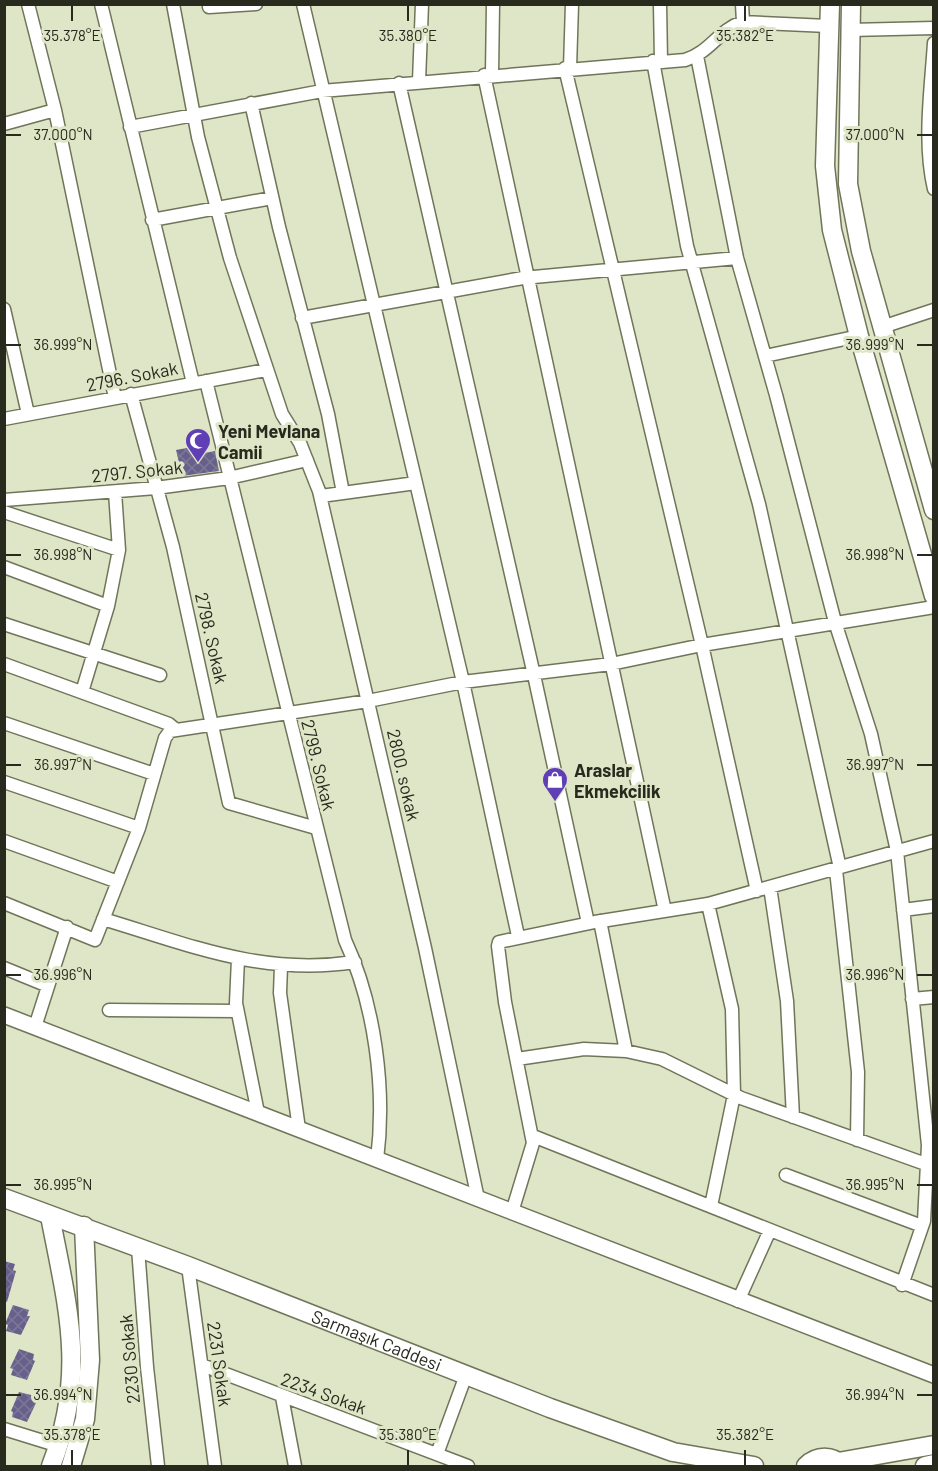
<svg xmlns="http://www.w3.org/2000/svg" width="938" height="1471" font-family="Barlow,sans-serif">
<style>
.building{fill:url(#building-cross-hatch)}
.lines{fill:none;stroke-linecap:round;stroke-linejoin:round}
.minor-casing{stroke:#6f7559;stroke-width:15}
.tertiary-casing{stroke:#6f7559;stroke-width:18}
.secondary-casing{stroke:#6f7559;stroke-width:21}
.minor{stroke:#fff;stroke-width:12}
.tertiary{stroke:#fff;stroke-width:15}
.secondary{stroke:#fff;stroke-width:18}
.ticks{fill:none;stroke:#282a1e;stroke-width:2}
.labels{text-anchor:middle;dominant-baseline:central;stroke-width:6;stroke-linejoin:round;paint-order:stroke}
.street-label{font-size:18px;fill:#282a1e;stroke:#dfe6c7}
.poi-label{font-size:18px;font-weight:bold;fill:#282a1e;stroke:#dfe6c7;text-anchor:start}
.ticks-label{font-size:15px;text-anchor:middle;fill:#282a1e;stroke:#dfe6c7;stroke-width:6;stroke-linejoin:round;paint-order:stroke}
</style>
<defs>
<pattern id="building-cross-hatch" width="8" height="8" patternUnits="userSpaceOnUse" patternTransform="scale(1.5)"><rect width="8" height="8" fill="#67608b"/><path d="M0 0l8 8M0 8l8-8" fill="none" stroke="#7d7897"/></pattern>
</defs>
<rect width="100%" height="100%" fill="#dfe6c7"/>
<path class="building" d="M 197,446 L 199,454 L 215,451 L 219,471 L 182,476 L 176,450 Z
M 4,1261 L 15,1264 L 13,1270 L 16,1271 L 7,1302 L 4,1301 Z
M 13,1305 L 29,1310 L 27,1316 L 30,1316 L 21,1335 L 6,1331 L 8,1325 L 5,1324 Z
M 19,1349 L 34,1354 L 33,1360 L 35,1361 L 27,1380 L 11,1375 L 13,1369 L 10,1368 Z
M 19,1392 L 35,1396 L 33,1402 L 36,1403 L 27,1422 L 12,1417 L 13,1412 L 11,1411 Z"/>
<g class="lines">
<defs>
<path id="minor" d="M 28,4 L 55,110 L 115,398
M 101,4 L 193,383
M 173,4 L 198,137 L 230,258 L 282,414 L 300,443 L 319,491 L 425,948 L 478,1199
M 303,4 L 463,682 L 518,936
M 660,4 L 661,61
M 742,4 L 743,22
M 209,7 L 256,4
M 850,30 L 934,28
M 934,43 C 931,90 923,142 934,189
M 697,56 L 737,258 L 776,395 L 835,622 L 871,734 L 897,851 L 928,1145 L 924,1221 L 902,1285
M 653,61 L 687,246 L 759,504 L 840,868
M 565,68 L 702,645 L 757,891
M 570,68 L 572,4
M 492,74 L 493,4
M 484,75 L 665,911
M 419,81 L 422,4
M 399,83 L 534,675 L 588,923
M 251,103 L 279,227 L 328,414 L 343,493
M 4,124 L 55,110
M 130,127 L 322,91 L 685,60 C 711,52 718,30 743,22 L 828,26
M 152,220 L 272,198
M 4,309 L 28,414
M 302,318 L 523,278 L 737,258
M 882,327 L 934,310
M 765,356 L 859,336
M 206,381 L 345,940 C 375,1005 386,1089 377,1160
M 131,394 L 173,547 L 229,803 L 316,828
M 4,419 L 266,370
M 321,496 L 416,483
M 4,500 L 156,488 L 229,478 L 307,460
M 4,512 L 119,550
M 4,567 L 108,606
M 4,624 L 160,675
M 4,664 L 169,724 L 175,729
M 82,692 L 108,606 L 119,550 L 115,492
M 4,723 L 154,774
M 4,782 L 139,828
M 4,841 L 118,882
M 836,870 L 858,1072 L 857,1140
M 770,887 L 787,1001 L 793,1117
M 4,903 L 95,940 L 139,828 L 165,738 L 170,731 L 368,701 L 463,682 L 611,664 L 702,645 L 934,607
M 708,904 L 732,1009 L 734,1095 L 711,1206
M 903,910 L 934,906
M 103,919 C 190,945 262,976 355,962
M 600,921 L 626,1051
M 238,959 L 236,1003 L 258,1113
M 281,966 L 280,993 L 299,1129
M 4,968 L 48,986
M 912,999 L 934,997
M 109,1010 L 237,1011
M 35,1027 L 67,927
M 517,1059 L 584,1049 L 626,1051 L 662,1059 L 741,1098 L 934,1167
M 533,1136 L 934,1295
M 786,1175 L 922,1226
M 512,1212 L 533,1143 L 505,1002 L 498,946 L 499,942 L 595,922 L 708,904 L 934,841
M 138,1248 L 147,1367 L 158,1466
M 188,1266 L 215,1466
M 738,1301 L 770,1230
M 202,1365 L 468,1466
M 282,1397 L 295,1466
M 4,1429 L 59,1446
M 437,1454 L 466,1375"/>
<path id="tertiary" d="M 4,1015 L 934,1375"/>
<g id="secondary">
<path d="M 830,4 L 825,166 L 832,230 L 859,336 L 934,596"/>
<path d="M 851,4 L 848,184 L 861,251 L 934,510"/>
<path id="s1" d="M 4,1198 L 188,1266 L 550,1408 L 673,1452 L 754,1466"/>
<path d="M 50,1216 C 68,1309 87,1374 51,1466"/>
<path d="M 838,1462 L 934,1445"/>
<path d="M 71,1466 L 85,1419 L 90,1360 L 84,1226"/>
<path d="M 806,1466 C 817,1455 832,1455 843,1466"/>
<path d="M 925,1466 L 934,1464"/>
</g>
</defs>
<use href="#minor" class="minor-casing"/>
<use href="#tertiary" class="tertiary-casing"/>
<use href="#secondary" class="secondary-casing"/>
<use href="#minor" class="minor"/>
<use href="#tertiary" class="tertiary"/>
<use href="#secondary" class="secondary"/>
</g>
<path class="ticks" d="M 72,6 L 72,21M 408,6 L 408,21M 745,6 L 745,21M 6,135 L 21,135M 917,135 L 932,135M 6,345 L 21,345M 917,345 L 932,345M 6,555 L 21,555M 917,555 L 932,555M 6,765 L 21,765M 917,765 L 932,765M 6,975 L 21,975M 917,975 L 932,975M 6,1185 L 21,1185M 917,1185 L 932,1185M 6,1395 L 21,1395M 917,1395 L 932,1395M 72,1450 L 72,1465M 408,1450 L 408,1465M 745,1450 L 745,1465"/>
<defs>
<symbol id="mosque-pin" viewBox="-11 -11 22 30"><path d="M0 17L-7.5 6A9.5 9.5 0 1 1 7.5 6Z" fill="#603eb6" stroke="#dfe6c7"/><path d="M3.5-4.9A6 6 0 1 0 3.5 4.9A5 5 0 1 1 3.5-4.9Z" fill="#fff"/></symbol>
<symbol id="shop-pin" viewBox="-11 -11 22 30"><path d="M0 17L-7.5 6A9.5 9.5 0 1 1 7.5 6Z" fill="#603eb6" stroke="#dfe6c7"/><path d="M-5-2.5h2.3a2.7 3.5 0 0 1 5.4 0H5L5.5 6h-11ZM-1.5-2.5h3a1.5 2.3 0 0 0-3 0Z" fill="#fff"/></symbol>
</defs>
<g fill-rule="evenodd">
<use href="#mosque-pin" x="183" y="426" width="30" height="40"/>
<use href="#shop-pin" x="540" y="765" width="30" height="40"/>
</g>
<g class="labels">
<g class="street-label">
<text transform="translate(132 376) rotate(-11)">2796. Sokak</text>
<text transform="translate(137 471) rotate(-6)">2797. Sokak</text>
<text transform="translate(212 638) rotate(77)">2798. Sokak</text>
<text transform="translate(319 765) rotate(76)">2799. Sokak</text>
<text transform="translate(404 775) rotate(77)">2800. sokak</text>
<text stroke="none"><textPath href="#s1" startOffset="399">Sarmaşık Caddesi</textPath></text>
<text transform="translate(129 1359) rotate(-95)">2230 Sokak</text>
<text transform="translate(220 1364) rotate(82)">2231 Sokak</text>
<text transform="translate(324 1393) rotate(20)">2234 Sokak</text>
</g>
<g class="poi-label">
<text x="218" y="431">Yeni Mevlana<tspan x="218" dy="21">Camii</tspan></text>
<text x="574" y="770">Araslar<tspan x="574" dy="21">Ekmekcilik</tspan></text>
</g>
</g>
<g class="ticks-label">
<text x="72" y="41">35.378°E</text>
<text x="408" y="41">35.380°E</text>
<text x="745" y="41">35.382°E</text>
<text x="63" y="140">37.000°N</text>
<text x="875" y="140">37.000°N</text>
<text x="63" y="350">36.999°N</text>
<text x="875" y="350">36.999°N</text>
<text x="63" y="560">36.998°N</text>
<text x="875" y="560">36.998°N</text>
<text x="63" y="770">36.997°N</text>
<text x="875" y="770">36.997°N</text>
<text x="63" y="980">36.996°N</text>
<text x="875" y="980">36.996°N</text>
<text x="63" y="1190">36.995°N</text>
<text x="875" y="1190">36.995°N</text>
<text x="63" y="1400">36.994°N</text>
<text x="875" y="1400">36.994°N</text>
<text x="72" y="1440">35.378°E</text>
<text x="408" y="1440">35.380°E</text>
<text x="745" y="1440">35.382°E</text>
</g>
<rect width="938" height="1471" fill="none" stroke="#282a1e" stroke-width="12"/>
</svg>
